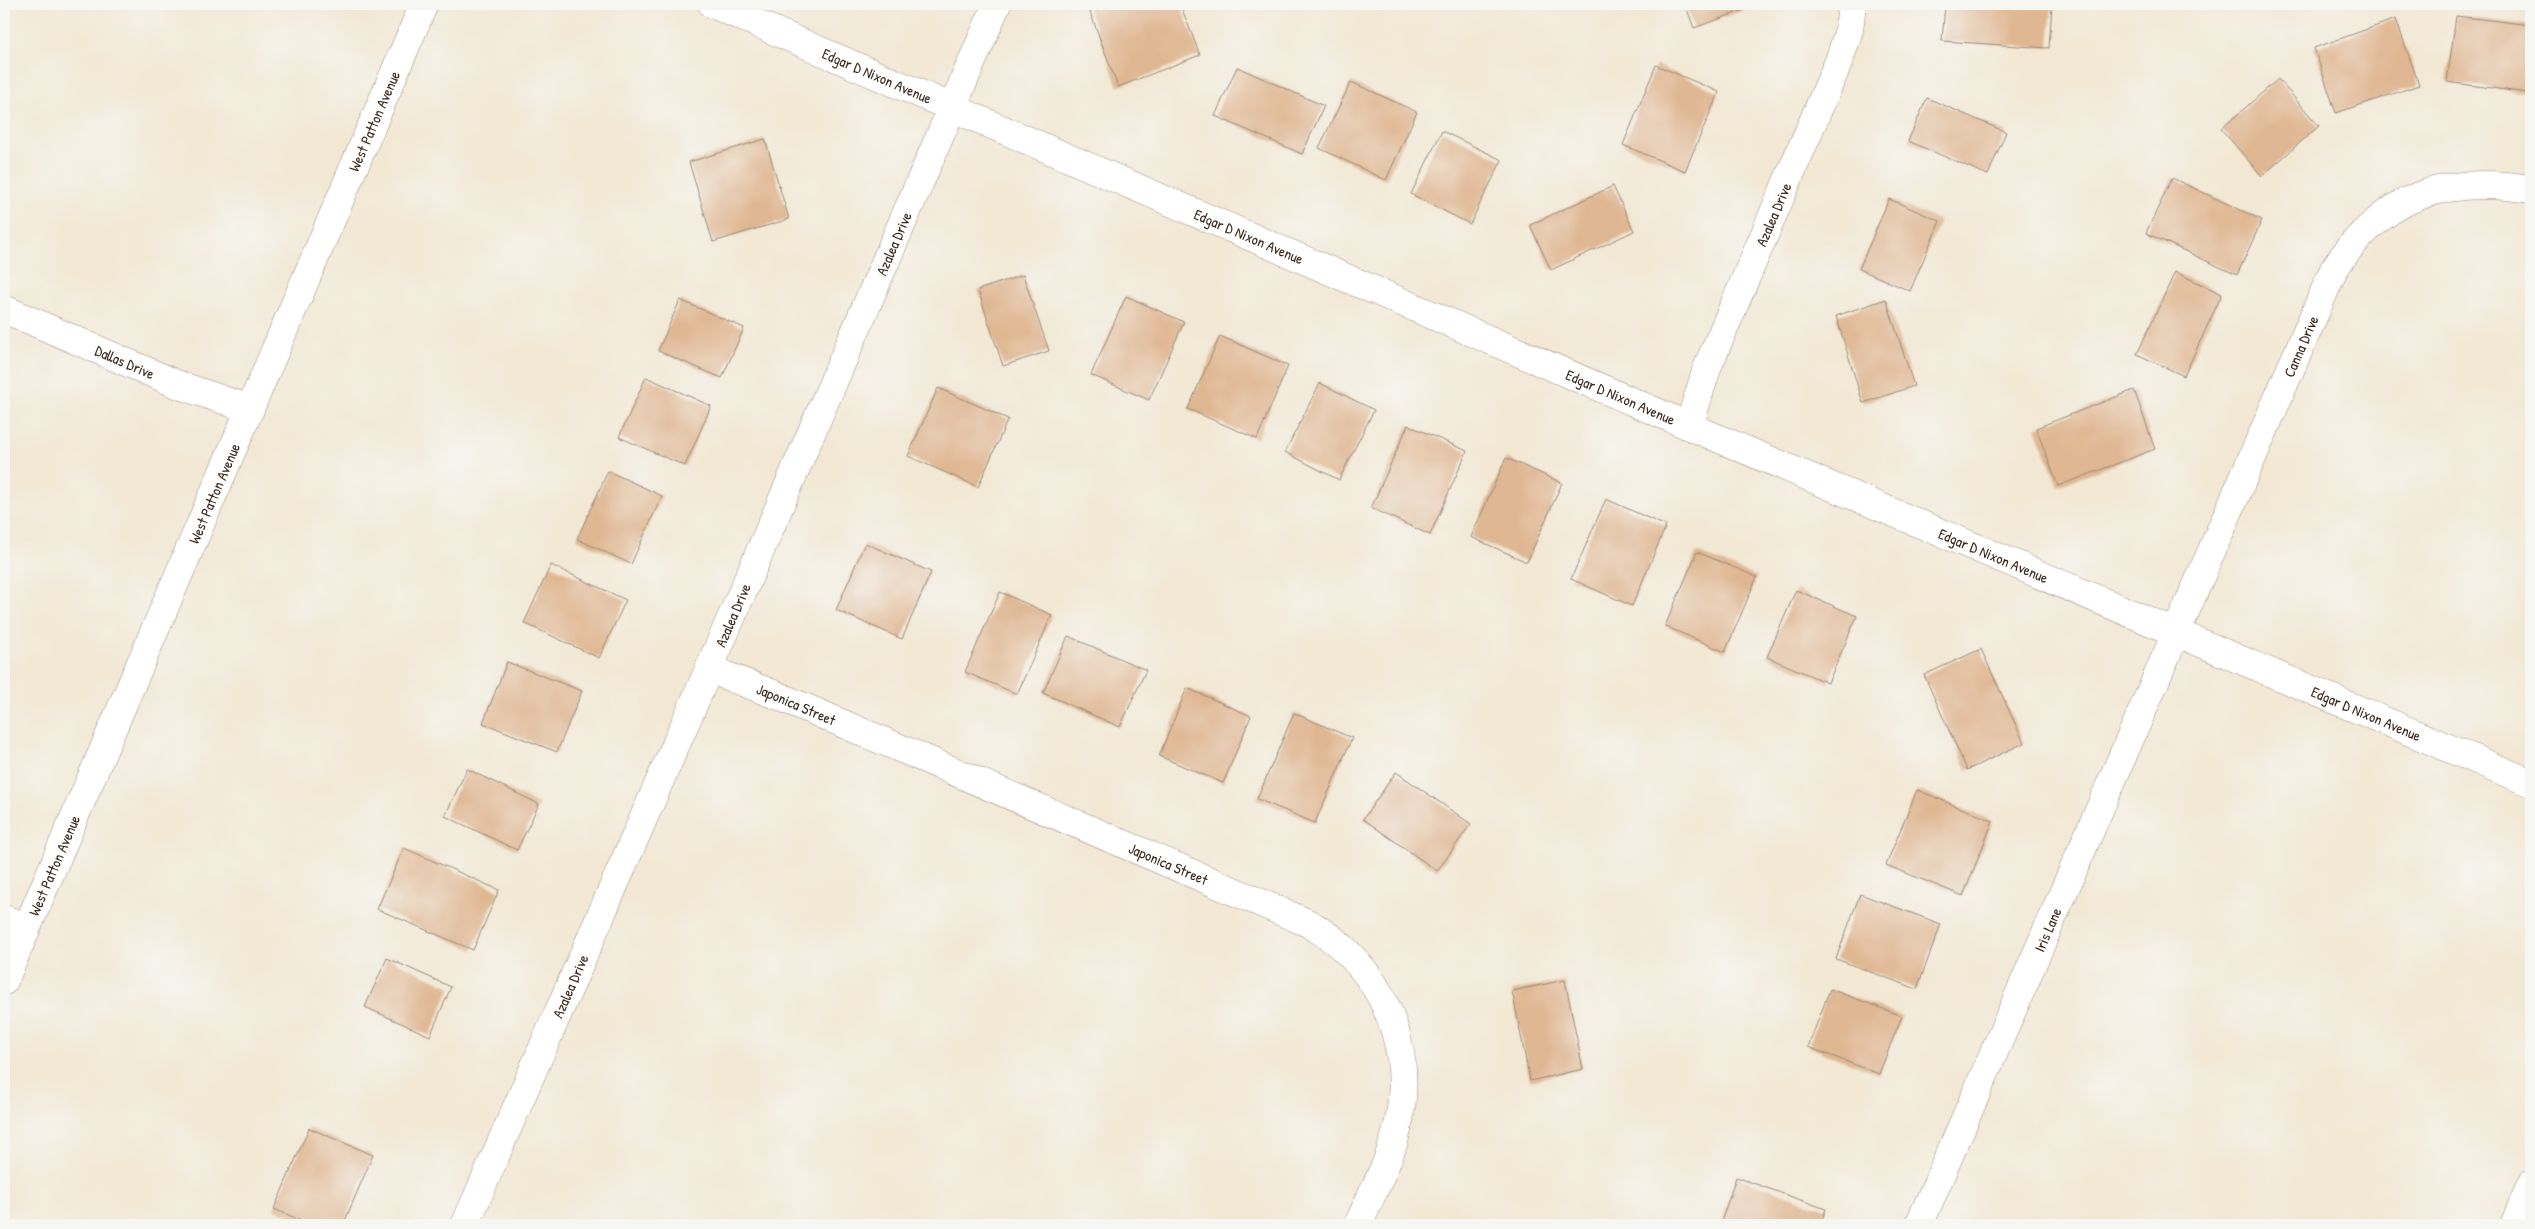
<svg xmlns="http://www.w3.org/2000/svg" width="2535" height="1229" font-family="'Patrick Hand',sans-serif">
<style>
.building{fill:#e0b793}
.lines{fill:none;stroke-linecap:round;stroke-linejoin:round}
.minor-casing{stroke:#968979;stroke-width:29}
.minor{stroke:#fff;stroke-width:28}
.labels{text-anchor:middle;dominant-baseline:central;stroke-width:5;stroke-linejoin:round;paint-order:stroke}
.street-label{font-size:15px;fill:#3b2a1e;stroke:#f6f6f2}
</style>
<rect width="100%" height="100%" fill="#f6f6f2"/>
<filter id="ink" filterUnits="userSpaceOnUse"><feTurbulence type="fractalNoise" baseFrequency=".02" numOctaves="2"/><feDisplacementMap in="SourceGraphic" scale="10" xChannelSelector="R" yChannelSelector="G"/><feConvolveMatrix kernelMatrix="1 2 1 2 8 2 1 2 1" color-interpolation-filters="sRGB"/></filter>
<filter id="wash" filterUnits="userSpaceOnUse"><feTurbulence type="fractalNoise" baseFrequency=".0096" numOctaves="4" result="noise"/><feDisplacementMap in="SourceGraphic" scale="20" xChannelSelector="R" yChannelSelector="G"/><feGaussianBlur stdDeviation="1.12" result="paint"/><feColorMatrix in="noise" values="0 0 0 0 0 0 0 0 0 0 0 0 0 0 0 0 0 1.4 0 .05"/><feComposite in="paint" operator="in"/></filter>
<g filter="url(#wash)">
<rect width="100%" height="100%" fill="#f2e8d4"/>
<g id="blocks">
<path class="building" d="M 1087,4 L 1180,4 L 1200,55 L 1118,87 Z
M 1685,4 L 1741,4 L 1744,10 L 1694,28 Z
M 1945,4 L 2052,4 L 2049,48 L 1942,41 Z
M 2456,16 L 2531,25 L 2531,66 L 2528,93 L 2447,82 Z
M 2396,19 L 2419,85 L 2336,113 L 2314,48 Z
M 1656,65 L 1719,92 L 1685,171 L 1623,145 Z
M 1237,67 L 1324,106 L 1302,154 L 1215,116 Z
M 2278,79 L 2319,126 L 2262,176 L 2221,129 Z
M 1351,82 L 1417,112 L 1386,180 L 1319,148 Z
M 1927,98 L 2006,132 L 1988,175 L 1908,141 Z
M 1442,131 L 1502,160 L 1470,224 L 1411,194 Z
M 765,139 L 789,219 L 713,242 L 689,162 Z
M 2172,178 L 2262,220 L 2237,275 L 2146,233 Z
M 1613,186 L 1634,231 L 1551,270 L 1530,225 Z
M 1889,199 L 1940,221 L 1910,291 L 1859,269 Z
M 2175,272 L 2222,294 L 2184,376 L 2137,354 Z
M 1023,275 L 1049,351 L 1003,366 L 978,290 Z
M 1126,296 L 1184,322 L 1149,400 L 1091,375 Z
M 1886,299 L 1914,386 L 1863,403 L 1836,316 Z
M 680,300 L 744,328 L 722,378 L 658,351 Z
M 1220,336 L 1288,366 L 1257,439 L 1188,409 Z
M 646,377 L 711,406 L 685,466 L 619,437 Z
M 1320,383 L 1374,410 L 1339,480 L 1285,452 Z
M 938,388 L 1008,419 L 978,487 L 908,456 Z
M 2134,390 L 2155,449 L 2058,486 L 2036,428 Z
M 1408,425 L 1467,451 L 1430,535 L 1371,508 Z
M 1506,458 L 1562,483 L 1527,562 L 1471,537 Z
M 608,471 L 662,496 L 631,564 L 577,539 Z
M 1606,499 L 1666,526 L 1632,606 L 1571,579 Z
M 865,543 L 931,572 L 902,639 L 836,610 Z
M 1697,552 L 1757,577 L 1725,652 L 1665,626 Z
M 551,565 L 626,600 L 599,658 L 524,623 Z
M 1796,590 L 1857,616 L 1828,683 L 1767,657 Z
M 1000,592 L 1052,615 L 1017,694 L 965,672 Z
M 1068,636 L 1146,670 L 1120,727 L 1043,693 Z
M 1981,649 L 2024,743 L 1967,770 L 1924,675 Z
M 507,662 L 582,691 L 557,752 L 483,723 Z
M 1187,688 L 1251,716 L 1223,783 L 1159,756 Z
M 1294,713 L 1352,738 L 1315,823 L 1257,799 Z
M 467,769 L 539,804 L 517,850 L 445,816 Z
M 1396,772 L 1471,824 L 1437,871 L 1363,819 Z
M 1917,790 L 1993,821 L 1963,896 L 1886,865 Z
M 404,848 L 499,890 L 473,950 L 377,909 Z
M 1860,894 L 1941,924 L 1917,989 L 1836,959 Z
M 387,958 L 451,987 L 430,1036 L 365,1007 Z
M 1565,980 L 1583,1069 L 1530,1081 L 1512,991 Z
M 1830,989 L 1902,1016 L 1879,1074 L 1808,1047 Z
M 309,1128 L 373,1155 L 343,1225 L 312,1225 L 274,1209 Z
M 1736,1177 L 1826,1209 L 1820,1225 L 1720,1225 Z"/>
</g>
</g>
<g filter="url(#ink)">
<use href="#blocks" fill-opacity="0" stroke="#968979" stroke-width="1"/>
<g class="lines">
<defs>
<g id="minor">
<path id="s1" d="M 712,4 L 1689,426 L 2531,783"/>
<path id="s2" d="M 4,309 L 179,385 L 250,409"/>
<path id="s3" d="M 1689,426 L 1707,368 L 1839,61 L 1849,30 L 1852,4"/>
<path id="s4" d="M 709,669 L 776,695 L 1310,924 C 1322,932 1334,939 1344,949 C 1394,996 1413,1063 1397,1130 C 1389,1163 1371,1195 1358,1225"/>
<path d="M 4,919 L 27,927"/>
<path id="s5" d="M 4,981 L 424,4"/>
<path id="s6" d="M 465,1225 L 709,669 L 997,4"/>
<path id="s7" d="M 1919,1225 L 2334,269 C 2384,195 2444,175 2531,189"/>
<path d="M 2514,1225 L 2531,1184"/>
</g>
</defs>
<use href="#minor" class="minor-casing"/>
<use href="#minor" class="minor"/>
</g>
</g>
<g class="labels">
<g class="street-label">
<text stroke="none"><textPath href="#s1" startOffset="180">Edgar D Nixon Avenue</textPath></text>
<text stroke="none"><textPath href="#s5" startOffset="936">West Patton Avenue</textPath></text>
<text stroke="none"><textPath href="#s3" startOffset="228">Azalea Drive</textPath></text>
<text stroke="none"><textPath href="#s1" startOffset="585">Edgar D Nixon Avenue</textPath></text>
<text stroke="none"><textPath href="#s6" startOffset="1071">Azalea Drive</textPath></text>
<text stroke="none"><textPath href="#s7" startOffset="958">Canna Drive</textPath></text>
<text stroke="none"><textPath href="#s2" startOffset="132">Dallas Drive</textPath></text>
<text stroke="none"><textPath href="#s1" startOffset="990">Edgar D Nixon Avenue</textPath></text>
<text stroke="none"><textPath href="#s5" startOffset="531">West Patton Avenue</textPath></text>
<text stroke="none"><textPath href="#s1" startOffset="1395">Edgar D Nixon Avenue</textPath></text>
<text stroke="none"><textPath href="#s6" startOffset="666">Azalea Drive</textPath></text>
<text stroke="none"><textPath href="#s4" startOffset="94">Japonica Street</textPath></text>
<text stroke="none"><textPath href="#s1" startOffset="1800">Edgar D Nixon Avenue</textPath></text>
<text stroke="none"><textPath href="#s4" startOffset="499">Japonica Street</textPath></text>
<text stroke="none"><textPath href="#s5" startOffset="126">West Patton Avenue</textPath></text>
<text stroke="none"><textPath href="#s7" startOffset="322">Iris Lane</textPath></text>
<text stroke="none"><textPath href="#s6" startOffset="261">Azalea Drive</textPath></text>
</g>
</g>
<rect width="2535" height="1229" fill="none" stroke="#f6f6f2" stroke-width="20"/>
</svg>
